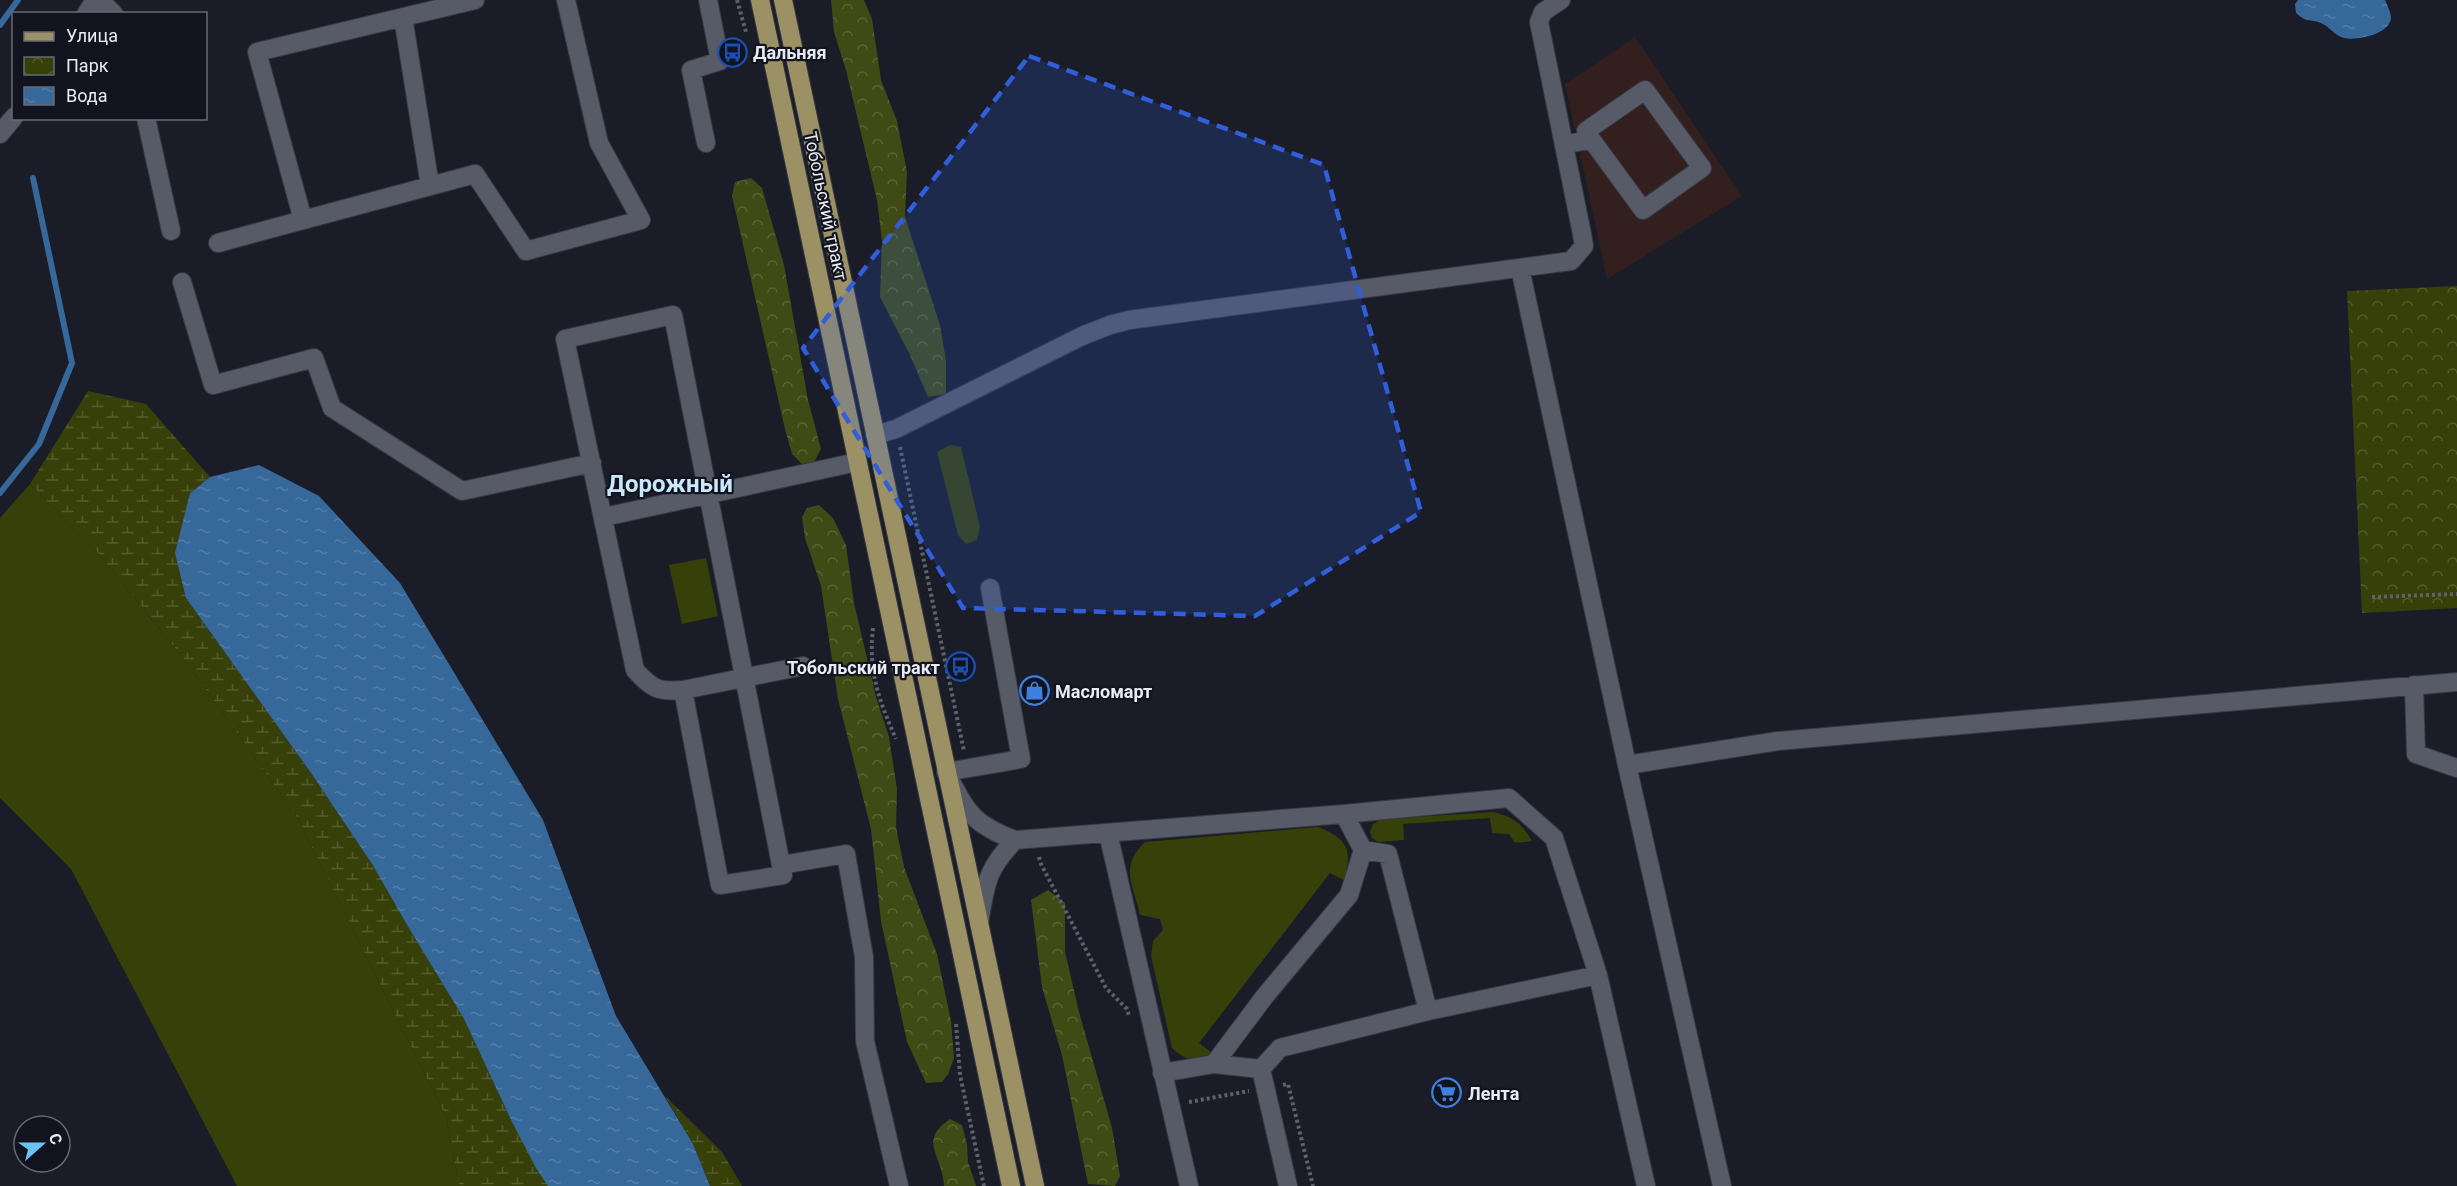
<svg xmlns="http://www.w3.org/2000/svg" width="2457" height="1186" font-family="Roboto,sans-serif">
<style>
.industrial{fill:#321f1e}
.grass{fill:#374009}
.forest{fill:url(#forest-crowns)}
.wetland{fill:url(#wetland-marsh)}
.park{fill:url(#park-crowns)}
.water{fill:url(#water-ripples)}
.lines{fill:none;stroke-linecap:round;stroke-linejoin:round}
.stream{stroke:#366899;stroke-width:6}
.minor-casing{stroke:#373942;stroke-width:20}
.major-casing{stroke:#373942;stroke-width:20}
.path{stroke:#5e606a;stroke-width:4;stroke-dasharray:3 3;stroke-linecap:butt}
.minor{stroke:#575b67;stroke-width:18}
.major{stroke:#9c9065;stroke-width:18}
.marked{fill:#315edb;fill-opacity:0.2;stroke:#315edb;stroke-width:4.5;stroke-dasharray:12 8;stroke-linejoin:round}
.labels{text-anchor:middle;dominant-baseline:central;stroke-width:4.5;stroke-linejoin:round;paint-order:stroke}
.poi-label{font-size:18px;font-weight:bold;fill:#e9ebf3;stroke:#11141e;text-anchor:start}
.street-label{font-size:18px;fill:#e9ebf3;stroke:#11141e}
.district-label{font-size:24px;font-weight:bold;fill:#cbe9fb;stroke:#11141e}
</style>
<defs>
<pattern id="forest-crowns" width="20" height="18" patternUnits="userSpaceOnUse" patternTransform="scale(1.5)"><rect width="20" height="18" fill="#404a14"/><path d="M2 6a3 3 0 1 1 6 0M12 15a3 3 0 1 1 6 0" fill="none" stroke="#5c6437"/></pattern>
<pattern id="wetland-marsh" width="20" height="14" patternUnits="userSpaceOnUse" patternTransform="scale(1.5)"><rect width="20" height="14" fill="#374009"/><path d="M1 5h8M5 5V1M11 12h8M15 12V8" fill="none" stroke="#545c2d"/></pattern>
<pattern id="park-crowns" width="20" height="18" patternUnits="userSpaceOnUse" patternTransform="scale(1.5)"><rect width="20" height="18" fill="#374009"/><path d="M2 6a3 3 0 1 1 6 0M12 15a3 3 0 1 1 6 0" fill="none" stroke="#545c2d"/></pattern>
<pattern id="water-ripples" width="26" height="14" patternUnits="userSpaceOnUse" patternTransform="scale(1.5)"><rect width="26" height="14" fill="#366899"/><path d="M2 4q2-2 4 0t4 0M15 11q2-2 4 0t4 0" fill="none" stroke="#537ea8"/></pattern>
</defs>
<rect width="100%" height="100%" fill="#1a1d28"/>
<path class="industrial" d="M 1635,37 L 1742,196 L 1607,279 L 1565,84 Z"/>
<path class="grass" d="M 950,445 L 961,447 L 980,527 L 977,540 L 966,544 L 958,535 L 937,452 Z
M 30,484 L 99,554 L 188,664 L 297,817 L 446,1117 L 459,1186 L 237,1186 L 71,869 L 0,798 L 0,518 Z
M 706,558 L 718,616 L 682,624 L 669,565 Z
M 1494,812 C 1515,818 1521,823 1532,841 L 1515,843 L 1509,834 L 1492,833 L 1490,818 L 1403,824 L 1404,840 L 1378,842 L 1372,838 L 1370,832 L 1373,824 L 1382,819 Z
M 1318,827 C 1348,839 1353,850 1344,880 L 1330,873 L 1199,1043 L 1212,1053 C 1195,1063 1187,1061 1172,1048 L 1151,956 L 1153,941 L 1163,930 L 1160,919 L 1140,915 C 1133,883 1119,867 1145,842 Z"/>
<path class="forest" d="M 831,0 L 864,0 L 872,19 L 881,80 L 897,121 L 907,172 L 905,217 L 940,325 L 946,361 L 946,394 L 928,397 L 910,355 L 880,297 L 882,241 L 877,200 L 846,70 L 834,32 Z
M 751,178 L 762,188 L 784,265 L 808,400 L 821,449 L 814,462 L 802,464 L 792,454 L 785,429 L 732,196 L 735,182 Z
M 819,505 L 833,518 L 846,545 L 854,603 L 876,697 L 889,737 L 897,789 L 896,827 L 904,867 L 937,954 L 951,1021 L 954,1058 L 948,1074 L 942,1082 L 926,1083 L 907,1042 L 881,921 L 871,829 L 838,699 L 821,586 L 805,538 L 802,517 L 807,508 Z
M 1048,890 L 1065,903 L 1065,952 L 1079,1012 L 1112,1128 L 1120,1176 L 1115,1186 L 1088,1184 L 1062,1055 L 1042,987 L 1031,900 Z
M 950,1119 L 962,1125 L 967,1144 L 968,1162 L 976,1186 L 944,1186 C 943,1156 917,1141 950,1119 Z"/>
<path class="wetland" d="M 88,391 L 146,404 L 210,477 L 190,493 L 185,517 L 186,598 L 311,773 L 372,864 L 410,930 L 464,1019 L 511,1120 L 548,1186 L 459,1186 L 446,1117 L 297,817 L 188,664 L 99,554 L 30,484 Z
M 665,1096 L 722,1152 L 742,1186 L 710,1186 L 693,1144 Z"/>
<path class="park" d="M 2457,286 L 2457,608 L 2362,613 L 2347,291 Z"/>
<path class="water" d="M 2298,0 L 2385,0 C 2387,5 2391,12 2391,18 C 2390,34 2357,41 2344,38 C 2334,35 2330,27 2321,23 C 2309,18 2308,24 2296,13 L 2295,4 Z
M 259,465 L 319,496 L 400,583 L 543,820 L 616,1016 L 693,1144 L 710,1186 L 548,1186 L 536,1168 L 511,1120 L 464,1019 L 410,930 L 372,864 L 311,773 L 186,598 L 175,553 L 190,493 L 210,477 Z"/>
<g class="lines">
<path class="stream" d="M 0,25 L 18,0
M 0,493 L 39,444 L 72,363 L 33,178"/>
<defs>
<path id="minor" d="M 100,0 L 114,14
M 475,0 L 257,52 L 303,220 L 475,174 L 526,251 L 641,220 L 599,143 L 566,0
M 86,14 L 95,0
M 403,17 L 430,186
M 146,118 L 171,231
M 0,134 L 14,117
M 706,143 L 691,70 L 720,61 L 708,0
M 1564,145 L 1591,139 L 1643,210 L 1702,168 L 1645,90 L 1586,131 L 1591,139
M 218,243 L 303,220
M 1520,268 L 1627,765 L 1722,1186
M 182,282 L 213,385 L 314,358 L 332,408 L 462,491 L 592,463
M 673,315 L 783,875 L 720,885 L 683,690 C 658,692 652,689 635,670 L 565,339 Z
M 875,435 L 896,429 L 1082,336 L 1110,325 L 1129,320 L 1571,261 L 1584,246 L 1582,234 L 1539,22 L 1543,12 L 1561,0
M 604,517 L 857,462
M 990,588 L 1021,759 L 946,772 C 967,811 971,824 1015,840 L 1344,814 L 1509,798 L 1554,838 L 1598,975 L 1646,1186
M 2414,685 L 2416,754 L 2457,768
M 683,690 L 803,666
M 1627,765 L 1778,741 L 2457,682
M 1108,833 L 1189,1186
M 781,865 L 846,854 L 864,957 L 865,1041 L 899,1186
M 979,923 C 986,883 986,870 1015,840
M 1428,1011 L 1598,975
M 1214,1064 L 1261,1069
M 1162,1073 L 1214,1064 L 1265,996 L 1349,895 L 1363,850
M 1288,1186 L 1261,1069 L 1280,1048 L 1428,1011 L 1388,854 L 1363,850 L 1344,814"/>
<path id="major" d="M 760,0 L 1011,1186
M 783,0 L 1035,1186"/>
</defs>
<use href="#minor" class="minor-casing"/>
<use href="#major" class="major-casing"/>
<path class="path" d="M 737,0 L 746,32
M 900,447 L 964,751
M 2372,597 L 2457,594
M 873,628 C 868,672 879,700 896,739
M 1039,857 L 1041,864 L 1106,988 L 1127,1009 L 1129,1016
M 956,1024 L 960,1075 L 984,1186
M 1283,1085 L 1288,1084 L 1313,1186
M 1189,1102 L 1249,1091"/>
<use href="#minor" class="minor"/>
<use href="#major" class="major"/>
</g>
<path class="marked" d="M 1029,56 L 1324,165 L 1421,512 L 1255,616 L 963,608 L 803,348 Z"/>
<defs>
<symbol id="bus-ring" viewBox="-11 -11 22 22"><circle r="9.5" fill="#11141e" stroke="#1a4fb4" stroke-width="1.5"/><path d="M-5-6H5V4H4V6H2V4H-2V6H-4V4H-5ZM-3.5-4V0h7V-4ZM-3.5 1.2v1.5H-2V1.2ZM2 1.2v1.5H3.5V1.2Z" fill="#1a4fb4"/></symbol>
<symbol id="shop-ring" viewBox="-11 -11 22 22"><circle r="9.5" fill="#11141e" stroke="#3f7fe0" stroke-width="1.5"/><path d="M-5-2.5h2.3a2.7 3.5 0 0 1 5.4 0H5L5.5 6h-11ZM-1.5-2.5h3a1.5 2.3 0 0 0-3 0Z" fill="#3f7fe0"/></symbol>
<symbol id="supermarket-ring" viewBox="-11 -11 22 22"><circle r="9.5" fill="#11141e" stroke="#3f7fe0" stroke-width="1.5"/><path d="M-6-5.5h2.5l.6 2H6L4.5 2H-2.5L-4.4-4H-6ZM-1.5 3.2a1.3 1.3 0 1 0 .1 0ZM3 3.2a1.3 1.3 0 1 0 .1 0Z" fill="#3f7fe0"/></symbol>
</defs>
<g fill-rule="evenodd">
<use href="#bus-ring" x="716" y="36" width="33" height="33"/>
<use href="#bus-ring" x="944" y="650" width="33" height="33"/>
<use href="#shop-ring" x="1018" y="674" width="33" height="33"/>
<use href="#supermarket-ring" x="1430" y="1076" width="33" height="33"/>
</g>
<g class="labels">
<g class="poi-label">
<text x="753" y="52">Дальняя</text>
<text x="940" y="667" text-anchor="end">Тобольский тракт</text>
<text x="1055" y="691">Масломарт</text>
<text x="1468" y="1093">Лента</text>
</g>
<g class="street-label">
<text transform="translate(826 206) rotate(78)">Тобольский тракт</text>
</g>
<g class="district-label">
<text x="670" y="484">Дорожный</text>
</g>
</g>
<rect x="12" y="12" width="195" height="108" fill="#11141e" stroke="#676a73" stroke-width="1.5"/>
<rect x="24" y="32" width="30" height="9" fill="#9c9065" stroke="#676a73" stroke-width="1.5"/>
<text x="66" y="42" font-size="18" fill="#e9ebf3">Улица</text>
<rect x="24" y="57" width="30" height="18" fill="url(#park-crowns)" stroke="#676a73" stroke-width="1.5"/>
<text x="66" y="72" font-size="18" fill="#e9ebf3">Парк</text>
<rect x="24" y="87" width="30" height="18" fill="url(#water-ripples)" stroke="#676a73" stroke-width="1.5"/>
<text x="66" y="102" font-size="18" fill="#e9ebf3">Вода</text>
<g transform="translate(42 1144) rotate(69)"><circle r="28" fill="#11141e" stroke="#676a73" stroke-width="1.5"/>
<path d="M0-4.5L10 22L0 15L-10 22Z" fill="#6cc3f2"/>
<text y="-9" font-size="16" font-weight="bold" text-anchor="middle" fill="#e9ebf3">С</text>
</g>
</svg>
